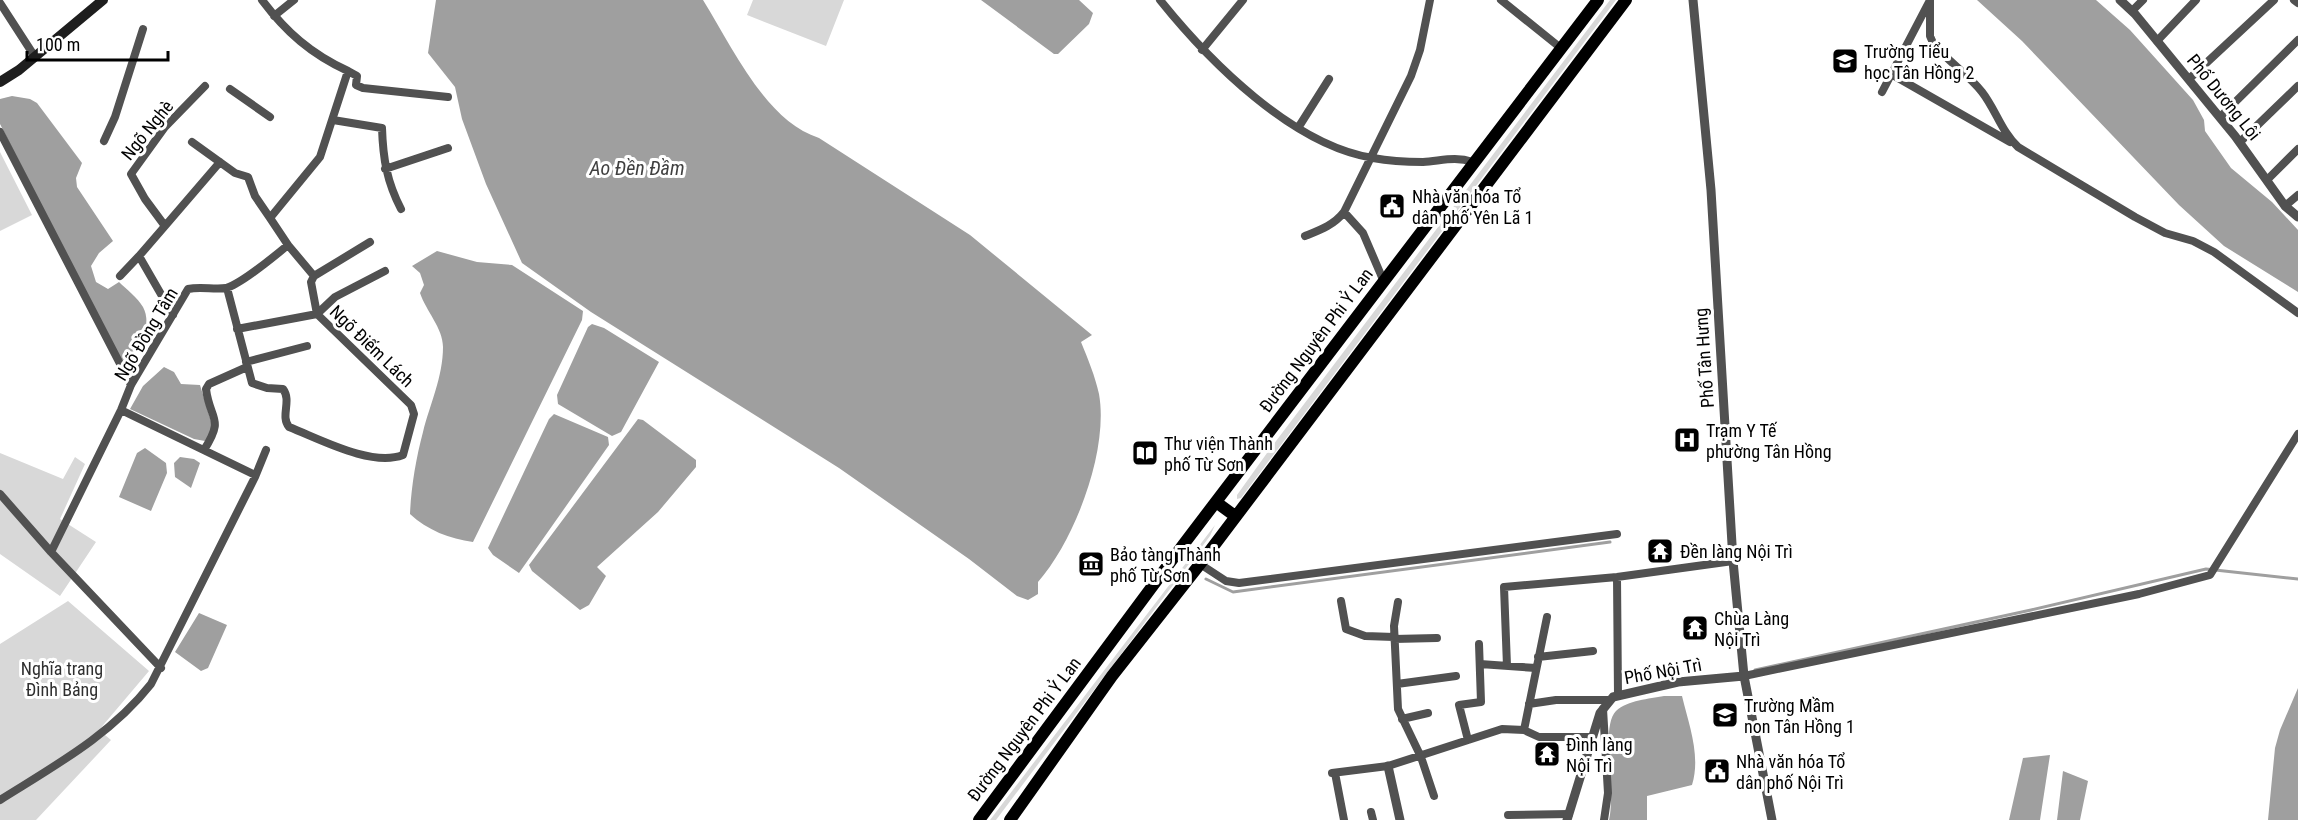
<svg xmlns="http://www.w3.org/2000/svg" width="2298" height="820" font-family="'Roboto Condensed',sans-serif">
<style>
.green{fill:#d8d8d8}
.water{fill:#9f9f9f}
.lines{fill:none;stroke-linecap:round;stroke-linejoin:round}
.stream{stroke:#9f9f9f;stroke-width:3}
.minor{stroke:#515151;stroke-width:8}
.tertiary{stroke:#515151;stroke-width:9}
.secondary{stroke:#1e1e1e;stroke-width:10}
.primary{stroke:#000;stroke-width:12}
.labels{text-anchor:middle;dominant-baseline:central;stroke-width:6;stroke-linejoin:round;paint-order:stroke}
.poi-label{font-size:18px;fill:#000;stroke:#fff;text-anchor:start}
.street-label{font-size:18px;fill:#000;stroke:#fff}
.park-label{font-size:18px;fill:#2f2f2f;stroke:#fff}
.water-label{font-size:20px;font-style:italic;fill:#404040;stroke:#fff}
</style>
<rect width="100%" height="100%" fill="#fff"/>
<path class="green" d="M 753,0 L 844,0 L 826,46 L 747,15 Z
M 1610,0 L 1616,0 L 1241,498 L 1237,499 L 1237,495 L 1267,453 Z
M 0,152 L 32,215 L 0,231 Z
M 0,453 L 63,479 L 75,457 L 85,464 L 60,519 L 96,542 L 60,596 L 0,554 Z
M 1215,525 L 1210,536 L 996,820 L 990,820 Z
M 68,601 L 149,671 L 99,730 L 111,740 L 36,820 L 0,820 L 0,644 Z"/>
<path class="water" d="M 436,0 L 703,0 C 732,46 765,121 819,138 L 970,235 L 1092,335 L 1081,342 C 1088,359 1095,376 1099,394 C 1109,450 1075,540 1038,582 L 1038,594 L 1028,600 L 1017,596 L 969,559 L 839,468 L 591,312 L 522,263 L 486,184 L 462,119 L 455,87 L 428,53 Z
M 981,0 L 1079,0 L 1093,13 L 1089,24 L 1058,54 L 1054,54 Z
M 1977,0 L 2096,0 L 2130,30 L 2193,100 L 2204,120 L 2205,131 L 2231,168 L 2272,202 L 2298,230 L 2298,292 L 2224,246 L 2179,205 L 2022,41 Z
M 12,96 L 30,99 L 37,103 L 82,163 L 76,178 L 77,187 L 113,241 L 99,253 L 91,266 L 96,282 L 108,289 L 119,282 C 126,289 138,298 143,307 C 153,325 140,357 123,366 L 0,124 L 0,99 Z
M 437,251 L 477,262 L 512,265 L 583,311 L 582,320 L 473,542 C 450,539 427,530 410,514 C 411,488 416,458 423,432 C 430,404 443,377 443,347 C 443,328 426,311 420,293 L 424,285 L 420,273 L 412,266 Z
M 592,324 L 604,328 L 659,362 L 621,432 L 612,436 L 558,404 L 557,395 L 588,327 Z
M 164,367 L 174,372 L 181,384 L 200,385 L 214,431 L 205,441 L 194,439 L 130,409 L 143,386 Z
M 554,414 L 608,437 L 609,445 L 519,573 L 493,555 L 488,548 L 549,419 Z
M 638,419 L 643,420 L 696,460 L 696,467 L 658,512 L 597,567 L 606,576 L 589,605 L 580,610 L 532,571 L 529,565 Z
M 145,448 L 166,463 L 167,473 L 151,511 L 119,497 L 137,453 Z
M 180,457 L 194,459 L 200,463 L 191,488 L 175,477 L 174,463 Z
M 199,613 L 227,625 L 208,668 L 201,671 L 175,652 Z
M 2298,688 L 2298,820 L 2268,820 L 2275,748 L 2280,730 Z
M 1664,696 L 1682,696 C 1689,725 1701,756 1692,785 L 1647,796 L 1647,820 L 1609,820 C 1616,793 1600,727 1616,711 C 1628,700 1649,699 1664,696 Z
M 2050,755 L 2040,820 L 2009,820 L 2023,758 Z
M 2063,771 L 2088,781 L 2080,820 L 2057,820 Z"/>
<g class="lines">
<path class="stream" d="M 1206,579 L 1233,592 L 1610,542
M 1755,670 L 2031,610 L 2206,569 L 2298,579"/>
<path class="minor" d="M 1160,0 C 1209,61 1292,145 1373,158 C 1389,161 1407,162 1423,162 C 1441,161 1455,156 1473,162
M 1501,0 L 1562,49
M 1930,0 L 1930,36 L 1933,43 C 1947,61 1968,74 1982,92 C 1996,110 2001,131 2018,147 L 2135,217 L 2165,233 L 2193,241 L 2214,252 L 2298,313
M 2294,0 L 2298,3
M 0,3 L 35,57
M 2132,11 L 2143,0
M 274,16 L 294,0
M 2157,41 L 2196,0
M 1202,50 L 1243,0
M 348,71 L 357,76 L 356,85 L 363,88 L 448,97
M 1891,74 L 2010,142
M 2189,79 L 2274,0
M 230,89 L 270,117
M 1882,92 L 1929,2
M 2220,117 L 2298,40
M 333,120 L 382,128 C 383,159 387,182 401,209
M 1298,128 L 1329,79
M 0,132 L 131,385
M 104,141 L 115,117 L 143,29
M 192,142 L 235,173 L 248,177 L 255,196 L 270,218
M 2240,142 L 2298,86
M 385,169 L 448,148
M 2267,180 L 2298,149
M 2285,206 L 2298,195
M 1344,212 L 1363,233 L 1384,282
M 165,226 L 220,162
M 1305,236 C 1320,230 1334,225 1344,212 L 1411,76 L 1420,50 L 1430,0
M 120,276 L 139,256
M 314,276 L 370,242
M 227,288 L 252,383 L 267,388 L 283,389 C 292,401 280,416 289,427 C 320,439 371,467 403,455 L 414,414 L 411,405 L 317,314 L 311,282 L 314,276 L 288,245
M 173,315 L 139,256 L 165,226 L 145,199 L 131,174 L 165,127 L 205,86
M 237,329 L 317,314 L 335,297 L 385,271
M 246,362 L 307,346
M 121,410 L 255,475
M 204,450 C 225,417 210,421 206,389 L 209,384 L 247,367
M 0,494 L 51,552 L 161,668
M 51,552 L 121,410 L 131,385 L 188,289 C 201,286 214,290 226,288 C 241,284 276,255 288,245 L 270,218 L 320,157 L 348,71 C 311,54 286,32 262,0
M 1200,564 L 1226,581 L 1239,583 L 1617,534
M 1617,577 L 1618,696
M 1341,601 L 1346,629 L 1365,636 L 1394,637
M 1398,602 L 1394,626 L 1398,709 L 1421,757 L 1434,796
M 1394,639 L 1437,638
M 1538,657 L 1593,651
M 1480,664 L 1536,668
M 1507,666 L 1504,587 L 1617,577 L 1733,561
M 1744,676 L 2139,594 L 2210,575 L 2298,434
M 1397,684 L 1456,676
M 1529,704 L 1556,700 L 1610,700
M 1603,709 L 1608,793 L 1604,820
M 1402,719 L 1428,713
M 1524,730 L 1547,617
M 1468,740 L 1459,705 L 1481,702 L 1479,644
M 1332,773 L 1388,766 L 1502,729 L 1524,730 L 1539,737 L 1592,737
M 1335,773 L 1344,820
M 0,800 C 54,766 111,735 151,684 L 255,477 L 266,450
M 1371,812 L 1373,820
M 1508,815 L 1569,814"/>
<path class="tertiary" d="M 1693,0 L 1711,190 L 1733,561 L 1744,676 L 1772,820
M 2120,0 L 2135,14 L 2235,136 L 2285,206 L 2298,217
M 1388,766 L 1400,820
M 1567,820 L 1600,713 L 1613,697 L 1678,682 L 1744,676"/>
<path class="secondary" d="M 0,82 L 19,70 L 103,0"/>
<path class="primary" d="M 1216,502 L 1235,516
M 979,820 L 1183,545 L 1598,0
M 1010,820 L 1112,676 L 1200,564 L 1626,0"/>
</g>
<defs>
<symbol id="school-square" viewBox="-11 -11 22 22"><rect x="-9" y="-9" width="18" height="18" rx="4" fill="#000" stroke="#fff"/><path d="M0-5L7-2L0 1L-7-2ZM-4 1L0 2.5L4 1V4Q0 6-4 4Z" fill="#fff"/></symbol>
<symbol id="civic-square" viewBox="-11 -11 22 22"><rect x="-9" y="-9" width="18" height="18" rx="4" fill="#000" stroke="#fff"/><path d="M-.6-6.5H3V-4.5H.6V-3L4-1V1h2V6H-6V1h2V-1L-.6-3ZM-1.2 2.5V6h2.4V2.5Z" fill="#fff"/></symbol>
<symbol id="hospital-square" viewBox="-11 -11 22 22"><rect x="-9" y="-9" width="18" height="18" rx="4" fill="#000" stroke="#fff"/><path d="M-5-5h3v3.5h4V-5h3V5h-3V1.5h-4V5h-3Z" fill="#fff"/></symbol>
<symbol id="library-square" viewBox="-11 -11 22 22"><rect x="-9" y="-9" width="18" height="18" rx="4" fill="#000" stroke="#fff"/><path d="M-6-4Q-3-5.5-.7-3.5V5Q-3 3-6 4ZM6-4Q3-5.5 .7-3.5V5Q3 3 6 4Z" fill="#fff"/></symbol>
<symbol id="temple-square" viewBox="-11 -11 22 22"><rect x="-9" y="-9" width="18" height="18" rx="4" fill="#000" stroke="#fff"/><path d="M0-6L5-2H3V0L6.5 2.5H4V6H1.5V3h-3V6H-4V2.5H-6.5L-3 0V-2H-5Z" fill="#fff"/></symbol>
<symbol id="museum-square" viewBox="-11 -11 22 22"><rect x="-9" y="-9" width="18" height="18" rx="4" fill="#000" stroke="#fff"/><path d="M0-6L6-3V-2H-6V-3ZM-5-1h2V3h-2ZM-1-1h2V3h-2ZM3-1h2V3H3ZM-6 4H6V6H-6Z" fill="#fff"/></symbol>
</defs>
<g fill-rule="evenodd">
<use href="#school-square" x="1830" y="46" width="30" height="30"/>
<use href="#civic-square" x="1377" y="191" width="30" height="30"/>
<use href="#hospital-square" x="1672" y="425" width="30" height="30"/>
<use href="#library-square" x="1130" y="438" width="30" height="30"/>
<use href="#temple-square" x="1645" y="536" width="30" height="30"/>
<use href="#museum-square" x="1076" y="549" width="30" height="30"/>
<use href="#temple-square" x="1680" y="613" width="30" height="30"/>
<use href="#school-square" x="1710" y="700" width="30" height="30"/>
<use href="#temple-square" x="1532" y="739" width="30" height="30"/>
<use href="#civic-square" x="1702" y="756" width="30" height="30"/>
</g>
<g class="labels">
<g class="poi-label">
<text x="1864" y="51">Trường Tiểu<tspan x="1864" dy="21">học Tân Hồng 2</tspan></text>
<text x="1412" y="196">Nhà văn hóa Tổ<tspan x="1412" dy="21">dân phố Yên Lã 1</tspan></text>
<text x="1706" y="430">Trạm Y Tế<tspan x="1706" dy="21">phường Tân Hồng</tspan></text>
<text x="1164" y="443">Thư viện Thành<tspan x="1164" dy="21">phố Từ Sơn</tspan></text>
<text x="1680" y="551">Đền làng Nội Trì</text>
<text x="1110" y="554">Bảo tàng Thành<tspan x="1110" dy="21">phố Từ Sơn</tspan></text>
<text x="1714" y="618">Chùa Làng<tspan x="1714" dy="21">Nội Trì</tspan></text>
<text x="1744" y="705">Trường Mầm<tspan x="1744" dy="21">non Tân Hồng 1</tspan></text>
<text x="1566" y="744">Đình làng<tspan x="1566" dy="21">Nội Trì</tspan></text>
<text x="1736" y="761">Nhà văn hóa Tổ<tspan x="1736" dy="21">dân phố Nội Trì</tspan></text>
</g>
<g class="street-label">
<text transform="translate(2224 97) rotate(51)">Phố Dương Lôi</text>
<text transform="translate(147 130) rotate(-51)">Ngõ Nghè</text>
<text transform="translate(146 334) rotate(-59)">Ngõ Đồng Tâm</text>
<text transform="translate(1316 340) rotate(-53)">Đường Nguyên Phi Ỷ Lan</text>
<text transform="translate(372 346) rotate(44)">Ngõ Điếm Lách</text>
<text transform="translate(1704 358) rotate(-94)">Phố Tân Hưng</text>
<text transform="translate(1663 671) rotate(-10)">Phố Nội Trì</text>
<text transform="translate(1024 729) rotate(-53)">Đường Nguyên Phi Ỷ Lan</text>
</g>
<g class="park-label">
<text x="62" y="668">Nghĩa trang<tspan x="62" dy="21">Đình Bảng</tspan></text>
</g>
<g class="water-label">
<text x="637" y="168">Ao Đền Đầm</text>
</g>
</g>
<path d="M27 51v9h141v-9" fill="none" stroke="#000000" stroke-width="3"/>
<text x="36" y="51" font-size="18" fill="#000000" stroke="#ffffff" stroke-width="4.5" paint-order="stroke">100 m</text>
</svg>
